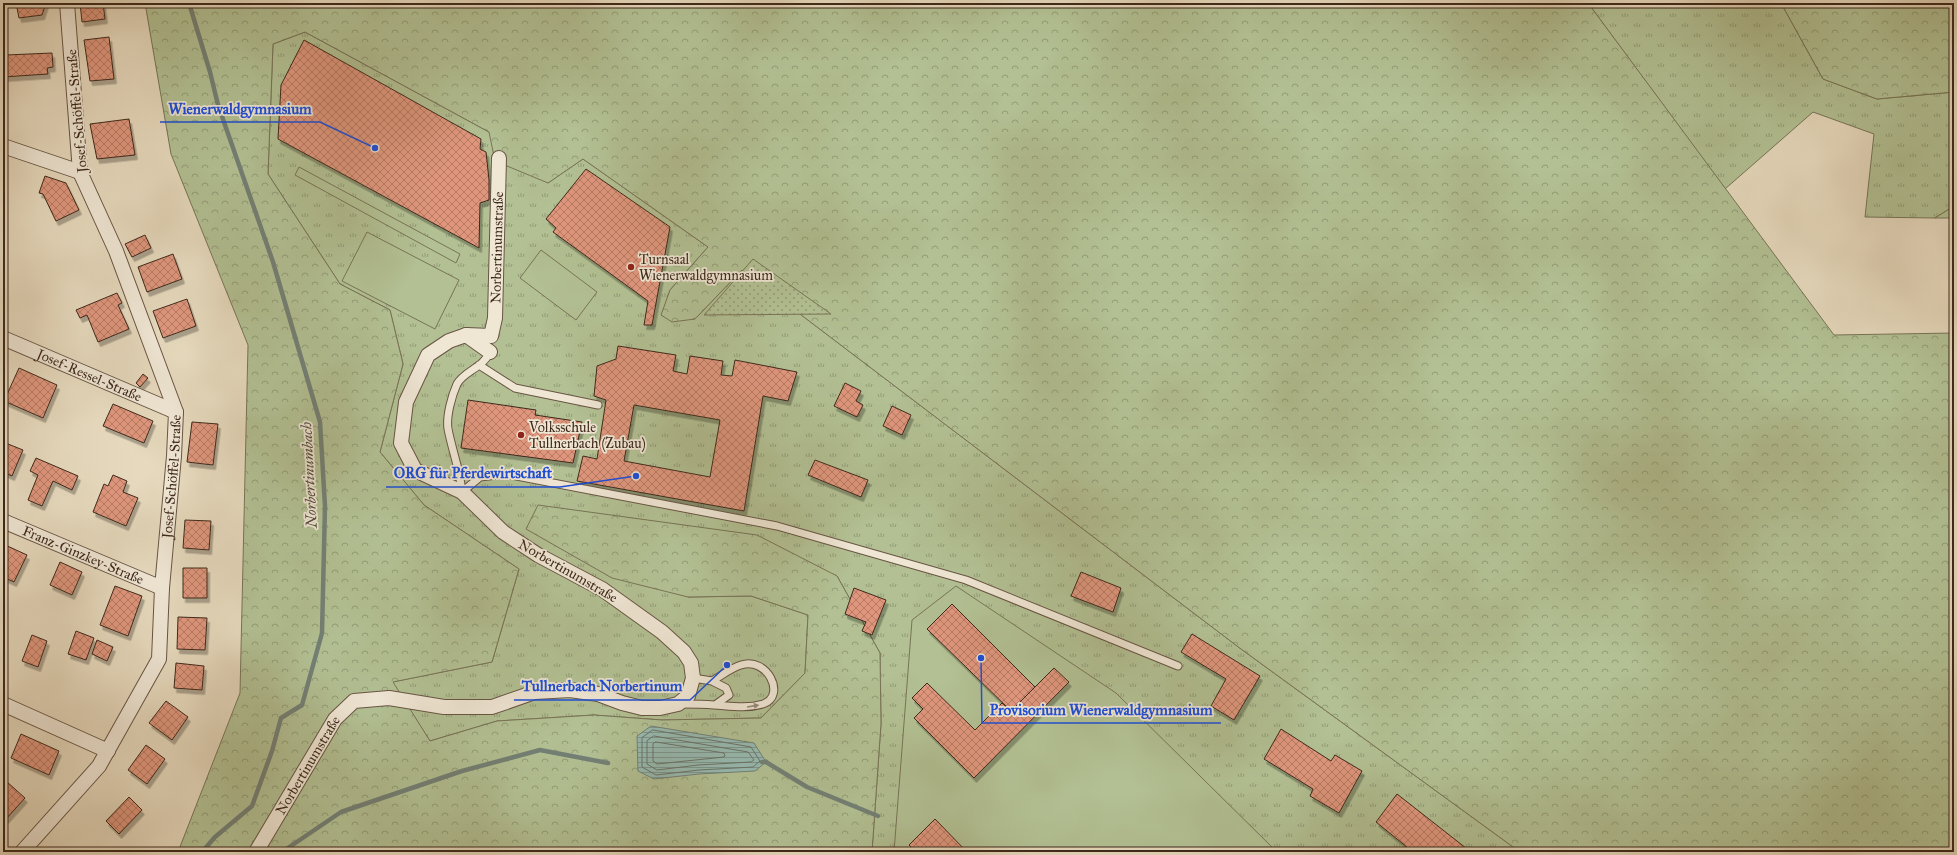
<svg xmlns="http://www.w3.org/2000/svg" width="1957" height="855" font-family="'IM FELL Great Primer',serif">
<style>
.grass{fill:url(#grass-tufts);stroke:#787457}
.forest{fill:url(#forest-crowns);stroke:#787457}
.park{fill:url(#park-dots);stroke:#787457}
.pitch{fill:#b2c093;stroke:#787457}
.water{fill:url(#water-rules);stroke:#738075}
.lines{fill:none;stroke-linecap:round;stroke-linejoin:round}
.shore{stroke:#6a7266;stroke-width:1}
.stream{stroke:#738075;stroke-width:4.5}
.building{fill:url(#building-cross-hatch);stroke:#3e291b;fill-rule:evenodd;filter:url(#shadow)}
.lane-casing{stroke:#685544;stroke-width:9}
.street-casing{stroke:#685544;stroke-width:16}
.lane{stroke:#efe6d4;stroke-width:7}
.street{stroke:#efe6d4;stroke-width:14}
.oneway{fill:#968878}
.poi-dot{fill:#8f2418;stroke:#efe6d4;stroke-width:1.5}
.labels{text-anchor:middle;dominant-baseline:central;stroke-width:3.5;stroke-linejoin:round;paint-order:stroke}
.street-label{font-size:14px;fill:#3e291b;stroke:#efe6d4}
.poi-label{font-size:14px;fill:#3e291b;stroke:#efe6d4;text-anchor:start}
.water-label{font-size:15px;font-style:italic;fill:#544d40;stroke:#efe6d4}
.leader{fill:none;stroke:#1d4ed8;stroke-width:1.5}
.callout-dot{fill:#1d4ed8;stroke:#efe6d4;stroke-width:1.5}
.callout-label{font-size:15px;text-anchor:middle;font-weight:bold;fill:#1d4ed8;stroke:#efe6d4;stroke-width:3.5;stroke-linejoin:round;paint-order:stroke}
</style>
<defs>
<pattern id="grass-tufts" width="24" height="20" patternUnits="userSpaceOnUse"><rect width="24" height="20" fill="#b2c093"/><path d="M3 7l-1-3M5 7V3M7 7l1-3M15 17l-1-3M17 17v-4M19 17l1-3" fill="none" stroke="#929c77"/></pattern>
<pattern id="forest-crowns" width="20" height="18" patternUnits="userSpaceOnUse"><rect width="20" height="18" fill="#b2c093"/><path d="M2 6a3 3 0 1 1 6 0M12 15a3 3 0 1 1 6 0" fill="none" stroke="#929c77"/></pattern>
<pattern id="park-dots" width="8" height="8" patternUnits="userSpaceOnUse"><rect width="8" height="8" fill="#b2c093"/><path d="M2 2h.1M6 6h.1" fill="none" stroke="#929c77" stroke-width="1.8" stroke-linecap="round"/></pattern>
<pattern id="water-rules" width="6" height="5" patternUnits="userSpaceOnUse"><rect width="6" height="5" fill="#96bab1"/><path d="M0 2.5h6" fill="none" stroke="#7c978f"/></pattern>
<pattern id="building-cross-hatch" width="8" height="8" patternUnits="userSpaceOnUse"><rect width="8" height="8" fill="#df967c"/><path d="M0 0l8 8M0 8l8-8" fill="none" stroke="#b67a65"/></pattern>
<filter id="shadow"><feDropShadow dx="2.5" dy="4.5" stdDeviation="0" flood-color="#0004"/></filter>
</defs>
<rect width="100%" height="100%" fill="#e6d9bd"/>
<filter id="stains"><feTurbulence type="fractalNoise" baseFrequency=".005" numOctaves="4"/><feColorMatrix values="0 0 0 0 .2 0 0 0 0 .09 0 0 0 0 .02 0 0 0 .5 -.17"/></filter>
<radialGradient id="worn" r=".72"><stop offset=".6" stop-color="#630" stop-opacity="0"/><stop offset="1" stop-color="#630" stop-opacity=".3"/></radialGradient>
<path class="grass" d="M 1588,3 L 1781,3 L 1823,79 L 1877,99 L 1954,92 L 1954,206 L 1935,218 L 1865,217 L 1874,134 L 1813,112 L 1725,189 Z
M 305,32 L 489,132 L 548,183 L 583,159 L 708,247 L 670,290 L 662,315 L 695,319 L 742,270 L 1241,649 L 1520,852 L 872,852 L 881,724 L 880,653 L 837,576 L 688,597 L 751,596 L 808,615 L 805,673 L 761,718 L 662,720 L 594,715 L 497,721 L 430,741 L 392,682 L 492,662 L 519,569 L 424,505 L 380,452 L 403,364 L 390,310 L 340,284 L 268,174 L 273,44 Z"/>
<path class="forest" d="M 145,3 L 1588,3 L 1834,335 L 1954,333 L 1954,852 L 1520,852 L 1241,649 L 742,270 L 695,319 L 672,322 L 661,315 L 670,290 L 708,247 L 583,159 L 548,183 L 495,161 L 489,132 L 305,32 L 273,44 L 268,174 L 340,284 L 390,310 L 403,364 L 380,452 L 424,505 L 519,569 L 492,662 L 393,682 L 430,741 L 497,721 L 594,715 L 662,720 L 761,718 L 805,673 L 808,615 L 751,596 L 688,597 L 612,578 L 526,529 L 538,505 L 757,535 L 837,576 L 880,653 L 881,724 L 872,852 L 178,852 L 240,693 L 248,345 L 171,154 Z
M 1781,3 L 1954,3 L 1954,92 L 1877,99 L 1823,79 Z
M 1954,206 L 1954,218 L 1935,218 Z"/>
<path class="park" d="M 753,259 L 831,314 L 704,315 Z"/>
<path class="pitch" d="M 299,167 L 460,254 L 456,263 L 295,175 Z
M 367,232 L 459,280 L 435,329 L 342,281 Z
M 541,250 L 597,292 L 576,320 L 520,278 Z
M 956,586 L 1116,693 L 1277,852 L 894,852 L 912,620 Z"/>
<path class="water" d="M 651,726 L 754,743 L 766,762 L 755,771 L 699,774 L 654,779 L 638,771 L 637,736 Z"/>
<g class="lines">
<path class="shore" d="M 653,730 L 751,747 L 760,761 L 753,767 L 699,770 L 656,775 L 642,767 L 642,738 Z
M 654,736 L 748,752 L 754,760 L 751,762 L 698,765 L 657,770 L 647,764 L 647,741 Z
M 656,742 L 724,753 L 725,756 L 724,757 L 657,764 L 653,761 L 653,744 Z"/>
<path class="stream" d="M 189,3 L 210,72 L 218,105 L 273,262 L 320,422 L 325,506 L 322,633 L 302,705 L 281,718 L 272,751 L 252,806 L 215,837 L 202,852
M 762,762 L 766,762 L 807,787 L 878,816
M 282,852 L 341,812 L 462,771 L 540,750 L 608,763"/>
</g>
<path class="building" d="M 16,3 L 46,3 L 42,15 L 19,18 Z
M 80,3 L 103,3 L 105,19 L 82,22 Z
M 109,37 L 114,79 L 90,81 L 84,40 Z
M 304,40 L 481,139 L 480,149 L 486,152 L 489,180 L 489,200 L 480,203 L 479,248 L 278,139 L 281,85 Z
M 52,53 L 53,67 L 47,68 L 48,74 L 3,77 L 3,64 L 6,55 Z
M 129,119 L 135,155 L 97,159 L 90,124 Z
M 586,169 L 670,227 L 652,325 L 644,325 L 648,301 L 553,232 L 556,228 L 546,219 Z
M 45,176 L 66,183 L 79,210 L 56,221 L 43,194 L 39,193 Z
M 145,235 L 151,248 L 132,257 L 125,244 Z
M 173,254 L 182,279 L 147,292 L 138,267 Z
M 117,293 L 122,303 L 118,305 L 129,329 L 98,342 L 87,315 L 80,318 L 76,310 Z
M 187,299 L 196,326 L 163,338 L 153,311 Z
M 618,346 L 676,355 L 673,371 L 687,374 L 690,356 L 723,361 L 721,375 L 732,376 L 735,360 L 797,372 L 788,401 L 763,396 L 744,511 L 577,481 L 583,456 L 597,459 L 606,400 L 594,396 L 597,366 L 616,359 ZM 634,405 L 720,420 L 710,477 L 624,461 Z
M 19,368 L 57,385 L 43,418 L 4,401 Z
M 143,374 L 148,378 L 140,387 L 136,383 Z
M 845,383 L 861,391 L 856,401 L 863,405 L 857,417 L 834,406 Z
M 468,400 L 536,410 L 535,415 L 582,422 L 573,463 L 461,448 Z
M 113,404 L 153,421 L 144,443 L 103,426 Z
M 892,406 L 911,415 L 902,435 L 883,426 Z
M 192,422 L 218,424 L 213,465 L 187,462 Z
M 3,442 L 23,450 L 12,476 L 3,472 Z
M 36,458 L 78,476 L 72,490 L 53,481 L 42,506 L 28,500 L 38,475 L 30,471 Z
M 815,460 L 868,480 L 861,497 L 808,475 Z
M 113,475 L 127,481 L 123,492 L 138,498 L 126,526 L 93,512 L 104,484 L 108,486 Z
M 185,520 L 211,521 L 209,550 L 183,548 Z
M 3,544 L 27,555 L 14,582 L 3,577 Z
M 60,562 L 82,572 L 72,595 L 50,585 Z
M 183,568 L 207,568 L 207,598 L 183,598 Z
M 1081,572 L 1121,588 L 1113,612 L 1071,596 Z
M 115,586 L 142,596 L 128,636 L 100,625 Z
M 854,588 L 886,600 L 872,635 L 862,631 L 866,622 L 845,614 Z
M 952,604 L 1035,687 L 1011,711 L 927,629 Z
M 178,617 L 207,618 L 205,650 L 177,649 Z
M 76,631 L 94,638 L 86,660 L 68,654 Z
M 1192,634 L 1260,676 L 1234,720 L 1211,706 L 1226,679 L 1181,652 Z
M 32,635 L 47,641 L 38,667 L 22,661 Z
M 97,640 L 113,647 L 107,661 L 92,654 Z
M 176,663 L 204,666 L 202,690 L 174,688 Z
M 1054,668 L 1069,682 L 974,778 L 914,718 L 923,709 L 912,698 L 927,683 L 975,730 L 1002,703 L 1011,711 Z
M 166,701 L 188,717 L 172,740 L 149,723 Z
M 1281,729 L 1331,761 L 1335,755 L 1362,771 L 1339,813 L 1310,796 L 1313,789 L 1264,759 Z
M 21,734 L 59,751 L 49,775 L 11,758 Z
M 146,745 L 165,759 L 147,784 L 128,770 Z
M 6,781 L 25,798 L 6,819 L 3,816 L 3,785 Z
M 1397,794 L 1471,852 L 1413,852 L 1376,822 Z
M 129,797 L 142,810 L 119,834 L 106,821 Z
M 935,819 L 967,852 L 916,852 L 909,845 Z"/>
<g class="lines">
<defs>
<path id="lane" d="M 479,365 L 515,388 L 598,405
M 462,492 L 480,477 L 506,474 L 777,526 L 966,580 L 1178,666
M 462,492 C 460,470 452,450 448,429 C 446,416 452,395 457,384 C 464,371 483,368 490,352
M 693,678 L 712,681 L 726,688 L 729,695 L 715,705
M 681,704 C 692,704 703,704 714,705 C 730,706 746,709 763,704 C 787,696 767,656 741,665 C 731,668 721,676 712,681"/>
<g id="street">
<path d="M 3,146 L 80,172"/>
<path id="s1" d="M 466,335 L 491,336 L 495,318 L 499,158"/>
<path id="s2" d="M 3,338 L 176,412"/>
<path id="s3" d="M 3,521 L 162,588"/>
<path d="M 3,704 L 108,751"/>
<path id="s4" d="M 22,852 L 99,766 L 159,659 L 162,588 L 174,456 L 176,412 L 116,251 L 80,172 L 67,3"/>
<path id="s5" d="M 256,852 L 335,719 L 354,701 L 389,698 L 444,707 L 492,707 L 535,692 L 570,690 L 598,694 L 622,703 L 642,708 L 660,708 L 678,704 L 688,696 L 693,678 L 691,663 L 684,652 L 662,632 L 602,589 L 538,555 L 503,532 L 462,492 L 415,470 L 401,443 L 406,402 L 428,355 L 449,341 L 466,335 L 490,352"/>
</g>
</defs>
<use href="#lane" class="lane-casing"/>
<use href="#street" class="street-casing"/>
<use href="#lane" class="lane"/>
<use href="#street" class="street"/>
</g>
<defs><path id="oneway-solid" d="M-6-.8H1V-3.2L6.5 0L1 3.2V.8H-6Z"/></defs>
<use class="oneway" href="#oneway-solid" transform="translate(753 706) rotate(-9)"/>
<g class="poi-dot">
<circle cx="631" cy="267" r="4"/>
<circle cx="521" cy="435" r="4"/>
</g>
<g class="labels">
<g class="street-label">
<text transform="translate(77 111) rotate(-95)">Josef-Schöffel-Straße</text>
<text stroke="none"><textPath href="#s1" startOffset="114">Norbertinumstraße</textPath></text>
<text stroke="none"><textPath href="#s2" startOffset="94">Josef-Ressel-Straße</textPath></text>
<text stroke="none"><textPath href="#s4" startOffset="421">Josef-Schöffel-Straße</textPath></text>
<text stroke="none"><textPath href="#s3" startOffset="87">Franz-Ginzkey-Straße</textPath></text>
<text transform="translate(568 571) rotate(30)">Norbertinumstraße</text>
<text stroke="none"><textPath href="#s5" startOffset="101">Norbertinumstraße</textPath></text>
</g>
<g class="poi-label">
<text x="639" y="259">Turnsaal<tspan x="639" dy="16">Wienerwaldgymnasium</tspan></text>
<text x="529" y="427">Volksschule<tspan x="529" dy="16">Tullnerbach (Zubau)</tspan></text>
</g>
<g class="water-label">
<text transform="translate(309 475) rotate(-93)">Norbertinumbach</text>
</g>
</g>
<path class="leader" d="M375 148L320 122H160M636 476L560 487H386M727 665L690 700H514M981 658L982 723H1221"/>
<g class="callout-dot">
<circle cx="375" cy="148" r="4"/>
<circle cx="636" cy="476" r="4"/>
<circle cx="727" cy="665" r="4"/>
<circle cx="981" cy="658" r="4"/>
</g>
<g class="callout-label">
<text x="240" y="114">Wienerwaldgymnasium</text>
<text x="473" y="478">ORG für Pferdewirtschaft</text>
<text x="602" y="691">Tullnerbach Norbertinum</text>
<text x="1101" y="715">Provisorium Wienerwaldgymnasium</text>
</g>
<rect width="1957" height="855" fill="none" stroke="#e6d9bd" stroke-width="16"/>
<rect x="4" y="4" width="1949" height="847" fill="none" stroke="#3e291b" stroke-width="2"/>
<rect x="8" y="8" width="1941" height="839" fill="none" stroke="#3e291b"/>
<rect width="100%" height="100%" filter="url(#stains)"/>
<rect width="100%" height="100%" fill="url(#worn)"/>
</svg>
